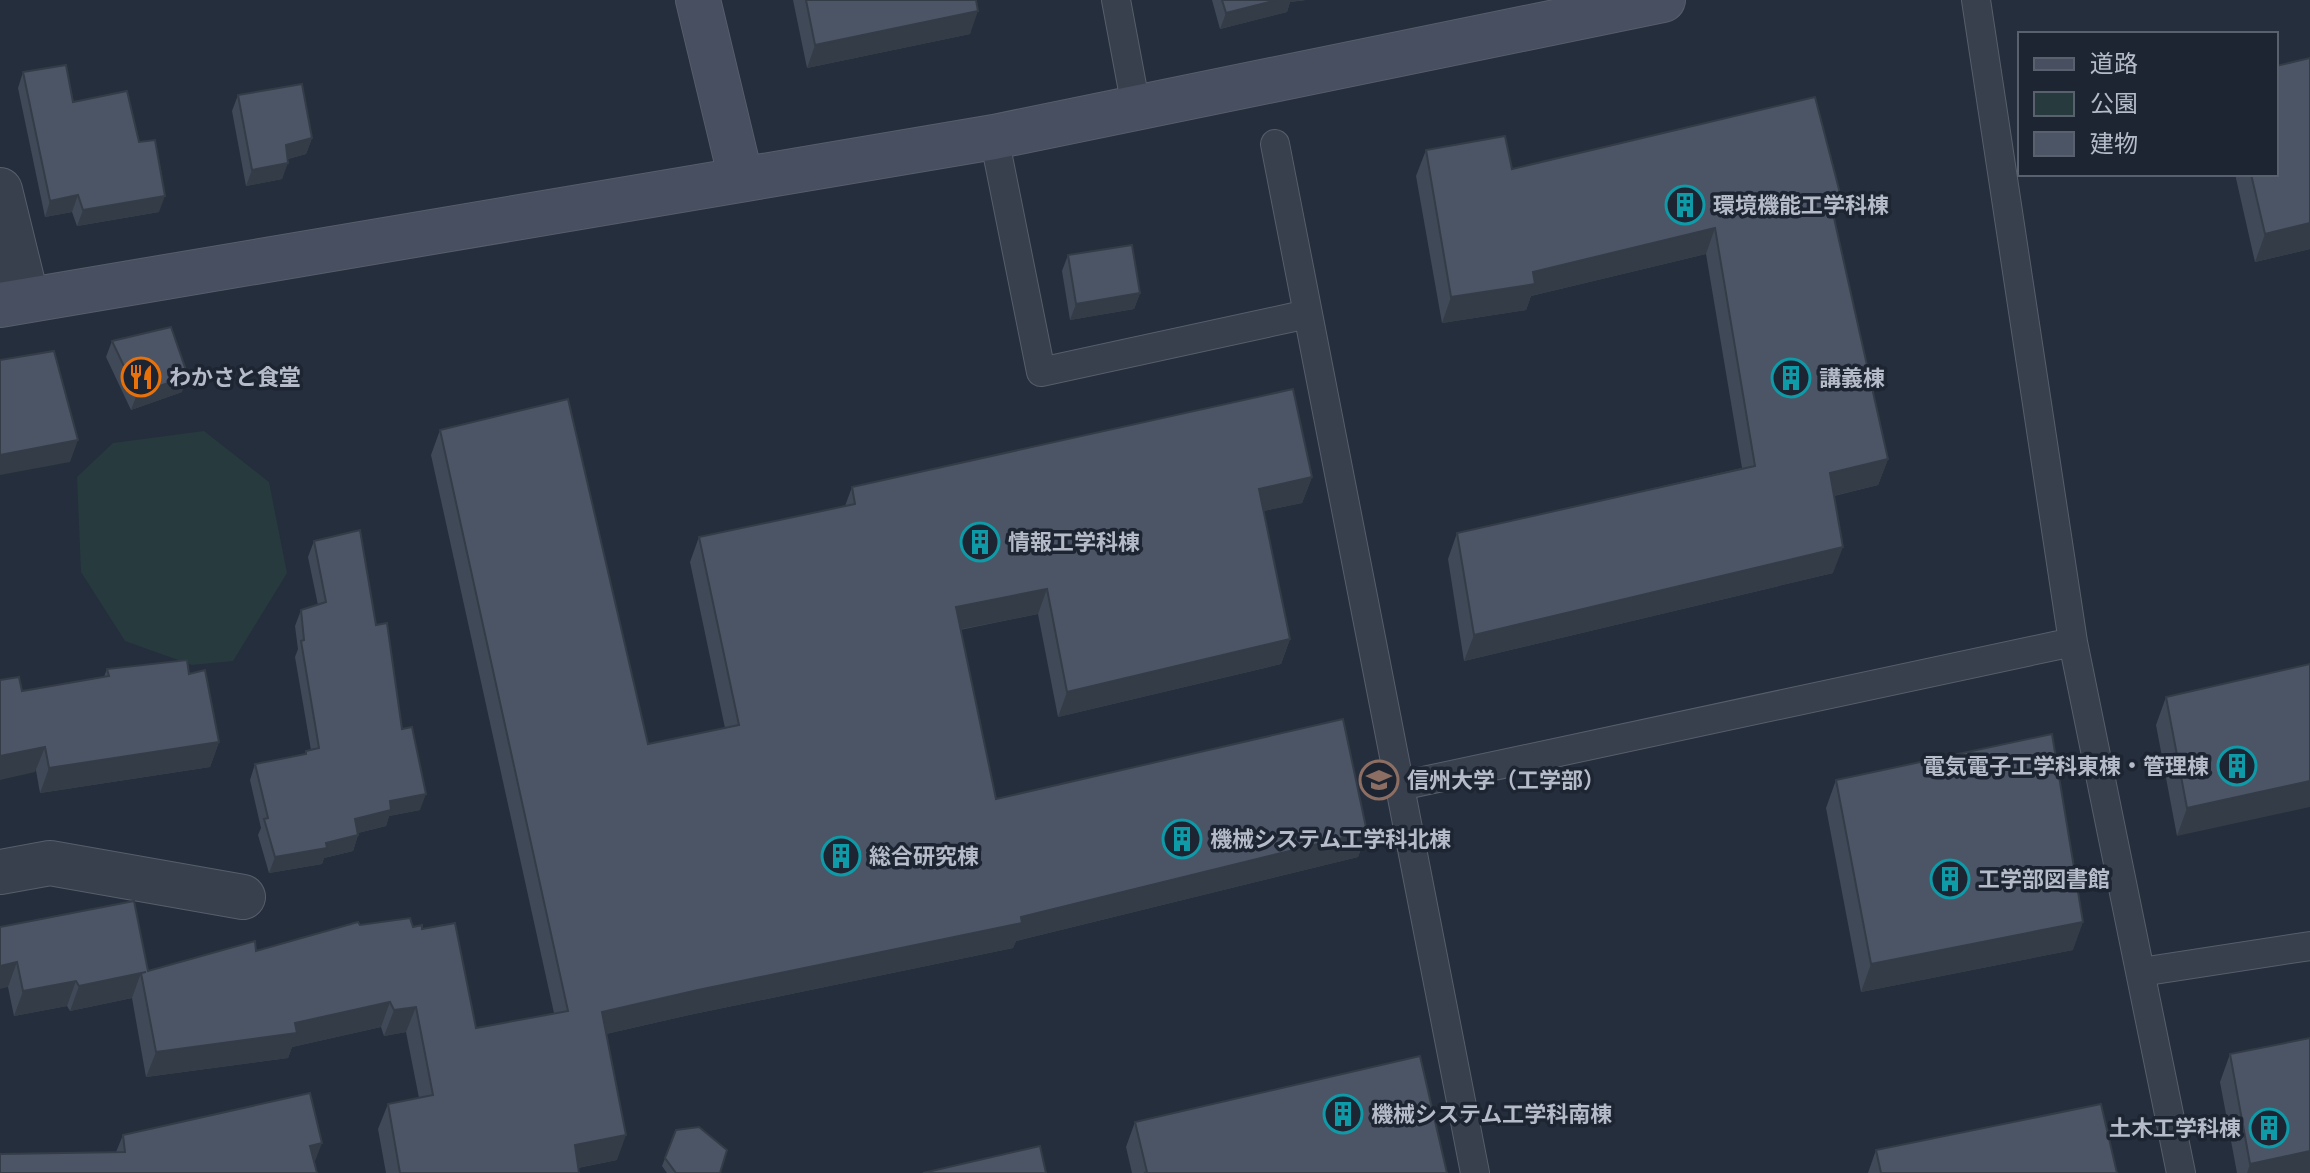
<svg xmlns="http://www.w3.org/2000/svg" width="2310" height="1173" font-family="'PT Sans','Noto Sans JP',sans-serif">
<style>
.green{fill:#273a3e}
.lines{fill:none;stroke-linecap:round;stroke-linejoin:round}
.lane-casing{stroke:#575e6b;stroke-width:30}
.street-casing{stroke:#575e6b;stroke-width:46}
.secondary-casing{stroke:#575e6b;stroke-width:46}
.lane{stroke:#39404d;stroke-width:28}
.street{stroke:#39404d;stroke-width:44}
.secondary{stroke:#474f60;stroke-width:44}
.wall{fill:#404958}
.shaded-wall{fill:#343c47}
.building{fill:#4b5566;stroke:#343c47;stroke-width:2}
.labels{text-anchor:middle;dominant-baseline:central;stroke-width:7;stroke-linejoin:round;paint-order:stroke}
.poi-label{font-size:22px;font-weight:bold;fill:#b5bbc8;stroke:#1e2532;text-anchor:start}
</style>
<rect width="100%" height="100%" fill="#252e3d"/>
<path class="green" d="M 204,431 L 269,482 L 287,573 L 233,661 L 192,665 L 125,641 L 81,572 L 77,477 L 113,443 Z"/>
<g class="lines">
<defs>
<path id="lane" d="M 1116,0 L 1136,107
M 1976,0 L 2073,642 L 2181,1173
M 994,137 L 1041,372 L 1308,314
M 1275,144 L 1475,1173
M 1400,786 L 2073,642
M 2141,972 L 2310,946"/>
<path id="street" d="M 0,190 L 27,300
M 0,872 L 50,863 L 243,897"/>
<path id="secondary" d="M 698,0 L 741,179
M 0,305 L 994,137 L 1663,0"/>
</defs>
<use href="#lane" class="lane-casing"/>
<use href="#street" class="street-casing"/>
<use href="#secondary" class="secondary-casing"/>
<use href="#lane" class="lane"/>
<use href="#street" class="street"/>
<use href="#secondary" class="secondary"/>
</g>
<path class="wall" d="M 793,0 L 976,0 L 970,34 L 807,68 Z
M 1212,0 L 1306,0 L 1290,2 L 1287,12 L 1220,29 Z
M 23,72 L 139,142 L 159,212 L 77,226 L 72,212 L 45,217 L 18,88 Z
M 238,95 L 312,138 L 306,154 L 288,159 L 282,179 L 246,186 L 232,111 Z
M 1426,150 L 1512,169 L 1834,217 L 1888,459 L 1878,485 L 1834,496 L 1833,573 L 1464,661 L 1448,559 L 1457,533 L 1742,468 L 1706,254 L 1531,296 L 1526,310 L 1442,323 L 1416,176 Z
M 2235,174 L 2276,174 L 2310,249 L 2255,262 Z
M 1068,255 L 1140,293 L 1134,309 L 1070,320 L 1062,271 Z
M 112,341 L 182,392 L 131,410 L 106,357 Z
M 440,430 L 648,744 L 725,728 L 690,562 L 699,537 L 845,506 L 852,487 L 1312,477 L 1302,503 L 1263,511 L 1290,639 L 1281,664 L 1058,717 L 1038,614 L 960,630 L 996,799 L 1367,832 L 1358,857 L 1016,941 L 1013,948 L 689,1015 L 606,1034 L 617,1160 L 578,1168 L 579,1173 L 386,1173 L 378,1129 L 388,1104 L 419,1098 L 406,1032 L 384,1036 L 381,1027 L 292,1047 L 288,1058 L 146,1077 L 132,998 L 70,1011 L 67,1006 L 14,1016 L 8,987 L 0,927 L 148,971 L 256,951 L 360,925 L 413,927 L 422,929 L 476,1028 L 554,1013 L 431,455 Z
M 314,541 L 376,625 L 402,729 L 420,810 L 389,816 L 386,826 L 358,833 L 358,835 L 353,851 L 324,858 L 322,864 L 269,873 L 258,835 L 261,828 L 250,780 L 255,764 L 304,755 L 306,751 L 311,750 L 295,657 L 298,649 L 295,626 L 301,610 L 318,605 L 308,557 Z
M 2310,664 L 2177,836 L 2156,725 L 2166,697 Z
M 107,669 L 189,674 L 219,742 L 210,767 L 40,793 L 22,691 L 104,677 Z
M 1836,780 L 2073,950 L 1861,992 L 1826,808 Z
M 2230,1054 L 2310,1173 L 2237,1173 L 2220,1082 Z
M 1135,1122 L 1447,1173 L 1132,1173 L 1126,1147 Z
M 676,1130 L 720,1173 L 667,1173 L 662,1166 Z
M 123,1135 L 314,1163 L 116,1152 Z
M 1876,1150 L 2117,1173 L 1868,1173 Z"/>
<path class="shaded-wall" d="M 1277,0 L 1306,0 L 1290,2 L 1287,12 L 1220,29 L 1226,13 Z
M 978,11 L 970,34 L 807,68 L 815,45 Z
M 312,138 L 306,154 L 280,161 L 286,145 Z
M 288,163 L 282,179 L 246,186 L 252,170 Z
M 78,195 L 72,212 L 45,217 L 50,201 Z
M 165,196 L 159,212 L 77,226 L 83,210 Z
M 1841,197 L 1831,223 L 1830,200 Z
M 2310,223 L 2310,249 L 2255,262 L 2265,234 Z
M 1715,228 L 1706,254 L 1531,296 L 1526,310 L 1442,323 L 1451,297 L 1533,272 Z
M 1140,293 L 1134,309 L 1070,320 L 1076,304 Z
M 188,376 L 182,392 L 131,410 L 137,394 Z
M 78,440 L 70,462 L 0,475 L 0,455 Z
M 1888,459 L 1878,485 L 1820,499 L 1830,473 Z
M 1312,477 L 1302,503 L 1249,514 L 1259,489 Z
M 1843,547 L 1833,573 L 1464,661 L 1474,635 Z
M 1047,589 L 1038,614 L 946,632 L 956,607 Z
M 1290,639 L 1281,664 L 1058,717 L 1067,692 Z
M 219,742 L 210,767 L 40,793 L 49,768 Z
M 45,747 L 35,772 L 0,780 L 0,756 Z
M 2310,781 L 2310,807 L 2177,836 L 2187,808 Z
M 426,794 L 420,810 L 389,816 L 386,826 L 349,835 L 355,819 L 390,801 Z
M 1367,832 L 1358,857 L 1016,941 L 1013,948 L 689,1015 L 593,1037 L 602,1012 L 1021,917 Z
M 358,835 L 353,851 L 324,858 L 322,864 L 269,873 L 275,857 Z
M 2083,922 L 2073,950 L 1861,992 L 1871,964 Z
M 17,962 L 8,987 L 0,989 L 0,966 Z
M 141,973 L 132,998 L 70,1011 L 79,986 Z
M 76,981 L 67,1006 L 14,1016 L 23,991 Z
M 390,1002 L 381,1027 L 292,1047 L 288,1058 L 146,1077 L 156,1052 Z
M 416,1007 L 406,1032 L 384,1036 L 394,1010 Z
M 626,1135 L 617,1160 L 566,1170 L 575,1145 Z
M 322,1143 L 312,1169 L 310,1146 Z
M 2310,1151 L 2310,1173 L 2247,1173 L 2250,1164 Z"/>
<path class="building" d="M 806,0 L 976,0 L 978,11 L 815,45 Z
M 1222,0 L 1277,0 L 1226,13 Z
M 2310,58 L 2310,223 L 2265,234 L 2251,174 L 2276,174 L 2276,66 Z
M 66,65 L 73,102 L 127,91 L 139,142 L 155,140 L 165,196 L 83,210 L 78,195 L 50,201 L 23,72 Z
M 302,84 L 312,138 L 286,145 L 288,163 L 252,170 L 238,95 Z
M 1815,97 L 1841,197 L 1830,200 L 1888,459 L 1830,473 L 1843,547 L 1474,635 L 1457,533 L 1755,466 L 1715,228 L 1533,272 L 1535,284 L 1451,297 L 1426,150 L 1505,136 L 1512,169 Z
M 1132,245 L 1140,293 L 1076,304 L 1068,255 Z
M 171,327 L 188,376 L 137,394 L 112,341 Z
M 54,351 L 78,440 L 0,455 L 0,360 Z
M 1293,389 L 1312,477 L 1259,489 L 1290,639 L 1067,692 L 1047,589 L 956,607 L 996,799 L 1343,719 L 1367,832 L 1021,917 L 1022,923 L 698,990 L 602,1012 L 626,1135 L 575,1145 L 579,1173 L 400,1173 L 388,1104 L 433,1095 L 416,1007 L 394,1010 L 390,1002 L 295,1023 L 297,1033 L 156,1052 L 141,973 L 146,972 L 79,986 L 76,981 L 23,991 L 17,962 L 0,966 L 0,927 L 134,901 L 148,971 L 255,941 L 256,951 L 358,922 L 360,925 L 410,918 L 413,927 L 422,925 L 422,929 L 455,923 L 476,1028 L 568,1011 L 440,430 L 568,399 L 648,744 L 739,725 L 699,537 L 855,504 L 852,487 Z
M 360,530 L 376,625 L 387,623 L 402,729 L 412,727 L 426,794 L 390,801 L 391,810 L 355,819 L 358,835 L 326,843 L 327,848 L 275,857 L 264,819 L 268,818 L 255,764 L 306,754 L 306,751 L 319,748 L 301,641 L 304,640 L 301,610 L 326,602 L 314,541 Z
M 187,660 L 189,674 L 205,670 L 219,742 L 49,768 L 45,747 L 0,756 L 0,680 L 19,677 L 22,691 L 109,676 L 107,669 Z
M 2310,664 L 2310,781 L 2187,808 L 2166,697 Z
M 2052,734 L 2083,922 L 1871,964 L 1836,780 Z
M 2310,1038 L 2310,1151 L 2250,1164 L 2230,1054 Z
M 1420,1056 L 1447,1173 L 1144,1173 L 1147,1172 L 1135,1122 Z
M 310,1093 L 322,1143 L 310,1146 L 317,1173 L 0,1173 L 0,1154 L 125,1152 L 123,1135 Z
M 2101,1104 L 2117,1173 L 1881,1173 L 1876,1150 Z
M 699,1127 L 727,1150 L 720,1173 L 676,1173 L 665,1158 L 676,1130 Z
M 1040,1146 L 1046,1173 L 923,1173 Z"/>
<defs>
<symbol id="building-ring" viewBox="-11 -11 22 22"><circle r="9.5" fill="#1e2532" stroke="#0f9aa8" stroke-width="1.5"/><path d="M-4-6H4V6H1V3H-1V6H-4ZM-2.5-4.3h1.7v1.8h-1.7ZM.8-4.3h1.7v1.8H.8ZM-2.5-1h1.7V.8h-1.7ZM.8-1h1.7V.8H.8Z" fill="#0f9aa8"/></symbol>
<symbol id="restaurant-ring" viewBox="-11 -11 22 22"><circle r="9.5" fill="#1e2532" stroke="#e8710a" stroke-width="1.5"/><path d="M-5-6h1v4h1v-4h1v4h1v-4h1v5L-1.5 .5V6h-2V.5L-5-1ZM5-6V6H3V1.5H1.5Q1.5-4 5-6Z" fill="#e8710a"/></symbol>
<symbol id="university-ring" viewBox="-11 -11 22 22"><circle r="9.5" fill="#1e2532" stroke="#8d6e63" stroke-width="1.5"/><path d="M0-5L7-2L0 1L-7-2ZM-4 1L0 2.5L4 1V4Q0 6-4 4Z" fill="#8d6e63"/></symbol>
</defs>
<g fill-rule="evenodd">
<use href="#building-ring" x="1663" y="183" width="44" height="44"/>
<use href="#restaurant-ring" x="119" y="355" width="44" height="44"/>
<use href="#building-ring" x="1769" y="356" width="44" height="44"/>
<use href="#building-ring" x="958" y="520" width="44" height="44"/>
<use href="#building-ring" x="2215" y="744" width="44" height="44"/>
<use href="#university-ring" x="1357" y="758" width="44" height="44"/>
<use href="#building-ring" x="1160" y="817" width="44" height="44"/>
<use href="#building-ring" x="819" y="834" width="44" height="44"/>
<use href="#building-ring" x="1928" y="857" width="44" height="44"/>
<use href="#building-ring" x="1321" y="1092" width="44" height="44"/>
<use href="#building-ring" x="2247" y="1106" width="44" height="44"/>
</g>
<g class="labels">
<g class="poi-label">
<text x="1713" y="205">環境機能工学科棟</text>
<text x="169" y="377">わかさと食堂</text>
<text x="1819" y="378">講義棟</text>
<text x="1008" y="542">情報工学科棟</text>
<text x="2209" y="766" text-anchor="end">電気電子工学科東棟・管理棟</text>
<text x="1407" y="780">信州大学（工学部）</text>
<text x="1210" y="839">機械システム工学科北棟</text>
<text x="869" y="856">総合研究棟</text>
<text x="1978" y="879">工学部図書館</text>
<text x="1371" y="1114">機械システム工学科南棟</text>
<text x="2241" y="1128" text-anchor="end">土木工学科棟</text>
</g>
</g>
<rect x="2018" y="32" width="260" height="144" fill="#1e2532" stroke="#5a616e" stroke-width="2"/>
<rect x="2034" y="58" width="40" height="12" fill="#474f60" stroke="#5a616e" stroke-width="2"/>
<text x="2090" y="72" font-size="24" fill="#b5bbc8">道路</text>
<rect x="2034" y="92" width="40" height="24" fill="#273a3e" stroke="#5a616e" stroke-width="2"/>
<text x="2090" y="112" font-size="24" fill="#b5bbc8">公園</text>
<rect x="2034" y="132" width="40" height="24" fill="#4b5566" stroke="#5a616e" stroke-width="2"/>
<text x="2090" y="152" font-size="24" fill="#b5bbc8">建物</text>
</svg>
